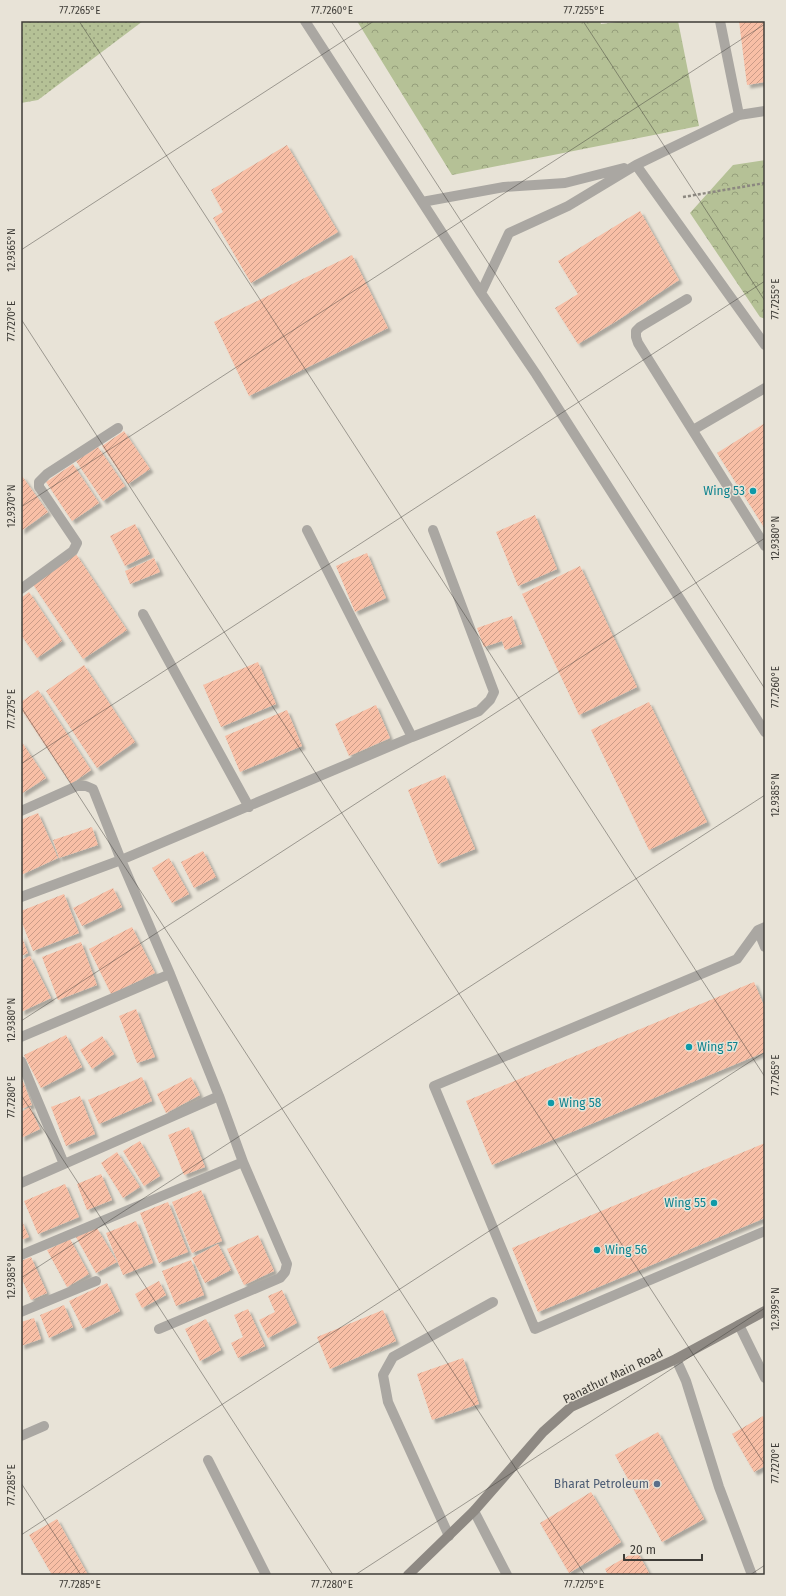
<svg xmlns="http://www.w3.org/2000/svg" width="786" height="1596" font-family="'Fira Sans',sans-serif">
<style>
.grass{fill:url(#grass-dots)}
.park{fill:url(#park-crowns)}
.building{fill:url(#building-hatch);filter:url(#shadow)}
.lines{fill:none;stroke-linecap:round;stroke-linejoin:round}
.path{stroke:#8c8880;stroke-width:2.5;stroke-dasharray:3 2;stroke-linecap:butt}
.lane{stroke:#aaa7a2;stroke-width:10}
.street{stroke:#aaa7a2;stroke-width:10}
.secondary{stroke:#8e8983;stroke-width:10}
.ticks{fill:none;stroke:#3e3c37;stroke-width:1;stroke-opacity:0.45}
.culture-dot{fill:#0f9aa8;stroke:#e8e3d7;stroke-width:1.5}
.service-dot{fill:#5c6f8a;stroke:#e8e3d7;stroke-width:1.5}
.labels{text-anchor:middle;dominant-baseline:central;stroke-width:3;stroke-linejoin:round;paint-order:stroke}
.culture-label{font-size:12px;fill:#0d838f;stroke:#e8e3d7;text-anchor:start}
.street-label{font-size:12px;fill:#3e3c37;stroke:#e8e3d7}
.service-label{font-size:12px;fill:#4e5e75;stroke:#e8e3d7;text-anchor:end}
.neatline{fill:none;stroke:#3e3c37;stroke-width:1.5}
.ticks-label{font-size:10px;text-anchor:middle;fill:#3e3c37}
</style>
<defs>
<pattern id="grass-dots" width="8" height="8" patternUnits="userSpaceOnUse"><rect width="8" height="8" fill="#b5c196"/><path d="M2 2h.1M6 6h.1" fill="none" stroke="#959e7b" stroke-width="1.8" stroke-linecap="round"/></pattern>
<pattern id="park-crowns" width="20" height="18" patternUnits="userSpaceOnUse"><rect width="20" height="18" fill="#b5c196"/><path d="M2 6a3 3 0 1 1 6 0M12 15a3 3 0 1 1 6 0" fill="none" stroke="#959e7b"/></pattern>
<pattern id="building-hatch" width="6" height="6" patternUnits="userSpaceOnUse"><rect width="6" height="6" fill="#f8bfa6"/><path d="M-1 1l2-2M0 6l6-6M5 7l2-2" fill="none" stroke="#ca9c88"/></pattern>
<filter id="shadow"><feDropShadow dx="3.5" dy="3.5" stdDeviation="1" flood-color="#0004"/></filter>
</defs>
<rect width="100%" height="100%" fill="#e8e3d7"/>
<path class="grass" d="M 21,21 L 143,21 L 38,100 L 21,103 Z"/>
<path class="park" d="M 357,21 L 600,21 L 601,24 L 626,21 L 678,21 L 699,126 L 452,175 Z
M 765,160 L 765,319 L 760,317 L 690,213 L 733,165 Z"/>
<path class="building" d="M 739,21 L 765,21 L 765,82 L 747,85 Z
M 287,145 L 338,232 L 251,283 L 213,218 L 223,212 L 211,190 Z
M 640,211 L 679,280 L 615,322 L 578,344 L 555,308 L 578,294 L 558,261 Z
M 352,255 L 388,328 L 249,396 L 214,322 Z
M 765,423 L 765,529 L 717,453 Z
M 124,431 L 150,469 L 128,484 L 102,446 Z
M 98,447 L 125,486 L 103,501 L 76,461 Z
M 73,464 L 99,503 L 72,521 L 46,482 Z
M 22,476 L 48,512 L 21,531 L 21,477 Z
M 535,515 L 557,569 L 518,586 L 496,532 Z
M 135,524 L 150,554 L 125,566 L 110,536 Z
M 367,553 L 386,598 L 355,612 L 336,566 Z
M 76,554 L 127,630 L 83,659 L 32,583 Z
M 154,558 L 160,572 L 130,584 L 125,571 Z
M 580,566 L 637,687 L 579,715 L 522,594 Z
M 29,592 L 62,641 L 37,658 L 21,635 L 21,598 Z
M 512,616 L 522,644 L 505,650 L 502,641 L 484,647 L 477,628 Z
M 258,662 L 276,704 L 221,727 L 203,685 Z
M 84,665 L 135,742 L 97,768 L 46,691 Z
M 38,690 L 91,770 L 71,784 L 21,709 L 21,702 Z
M 649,702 L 707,822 L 649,850 L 591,730 Z
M 376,705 L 390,738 L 349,756 L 335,724 Z
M 287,710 L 302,746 L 240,772 L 225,736 Z
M 21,741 L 46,778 L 21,794 Z
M 445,775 L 475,849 L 438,864 L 408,790 Z
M 38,813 L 58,858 L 21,875 L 21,820 Z
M 92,827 L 98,845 L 59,858 L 53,840 Z
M 203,851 L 216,877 L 194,888 L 181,862 Z
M 169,858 L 189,894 L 172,903 L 152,868 Z
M 113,888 L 122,907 L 82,926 L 73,908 Z
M 64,894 L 79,933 L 33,951 L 21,920 L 21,911 Z
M 132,927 L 155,973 L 111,994 L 89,949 Z
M 21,935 L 28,953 L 21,956 Z
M 81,942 L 97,985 L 58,1000 L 42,957 Z
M 30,956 L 51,998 L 21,1012 L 21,960 Z
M 754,982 L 765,1008 L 765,1052 L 492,1165 L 466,1101 Z
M 136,1009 L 155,1057 L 137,1063 L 119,1016 Z
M 66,1035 L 82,1067 L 41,1088 L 24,1055 Z
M 102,1036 L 114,1054 L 92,1069 L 80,1050 Z
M 21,1076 L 32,1105 L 21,1109 Z
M 142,1077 L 152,1101 L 99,1124 L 88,1100 Z
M 191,1077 L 200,1095 L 166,1113 L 157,1094 Z
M 80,1096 L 95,1134 L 66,1146 L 51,1107 Z
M 30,1107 L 40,1129 L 21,1138 L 21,1112 Z
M 189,1127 L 205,1167 L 184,1175 L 168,1135 Z
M 140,1141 L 160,1176 L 144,1186 L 123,1151 Z
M 765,1143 L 765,1218 L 538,1312 L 512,1248 Z
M 117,1152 L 140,1187 L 123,1198 L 101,1163 Z
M 101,1174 L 112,1200 L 87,1210 L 77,1184 Z
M 65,1184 L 79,1217 L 38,1234 L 24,1201 Z
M 201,1190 L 222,1241 L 192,1253 L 172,1202 Z
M 168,1202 L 188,1252 L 159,1263 L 140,1213 Z
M 21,1219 L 29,1237 L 21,1240 Z
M 136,1221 L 153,1263 L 123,1275 L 106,1233 Z
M 97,1228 L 117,1262 L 96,1273 L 76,1237 Z
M 258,1235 L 274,1271 L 244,1285 L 227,1249 Z
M 70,1239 L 89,1274 L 67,1287 L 47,1250 Z
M 218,1244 L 231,1270 L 205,1283 L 192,1258 Z
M 31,1257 L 47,1293 L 31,1300 L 21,1277 L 21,1261 Z
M 191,1260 L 204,1295 L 176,1306 L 162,1271 Z
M 159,1281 L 166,1295 L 142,1308 L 135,1294 Z
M 107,1283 L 120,1311 L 83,1329 L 69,1301 Z
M 282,1290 L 297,1323 L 268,1338 L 259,1320 L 275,1312 L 268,1296 Z
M 64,1305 L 73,1327 L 49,1338 L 40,1315 Z
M 248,1309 L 265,1346 L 238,1358 L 231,1343 L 243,1337 L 234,1315 Z
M 383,1310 L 396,1341 L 330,1369 L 317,1337 Z
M 34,1318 L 41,1339 L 21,1346 L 21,1322 Z
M 206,1319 L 221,1350 L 200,1361 L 185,1329 Z
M 463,1358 L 479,1404 L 432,1420 L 417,1374 Z
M 763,1416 L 765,1420 L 765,1466 L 754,1472 L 732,1434 Z
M 658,1432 L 704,1519 L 662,1542 L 615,1455 Z
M 591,1492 L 621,1542 L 569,1573 L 540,1523 Z
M 57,1519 L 88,1575 L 52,1575 L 29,1535 Z
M 637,1551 L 650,1575 L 608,1575 L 605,1569 Z"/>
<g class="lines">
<path class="path" d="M 683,197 L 765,183"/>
<path class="lane" d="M 739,1325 L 765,1378
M 676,1359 L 686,1381 L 719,1487 L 752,1575
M 208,1460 L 266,1575
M 474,1511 L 507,1575
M 449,1536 L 388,1402 L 383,1375 L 393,1357 L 493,1302"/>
<path class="street" d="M 305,21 L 481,293 L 536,374 L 765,732
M 720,21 L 739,115
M 636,165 L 765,345
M 422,202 L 504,187 L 565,183 L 624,168
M 481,293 L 509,233 L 568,206 L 636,165 L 739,115 L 765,111
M 687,299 L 640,327 L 636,331 L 636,337 L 638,343 L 765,546
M 693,430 L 765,388
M 21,589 L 73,551 L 77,543 L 44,494 L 39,487 L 39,482 L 47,474 L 118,428
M 143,614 L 249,807
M 412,737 L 479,711 L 490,700 L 494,692 L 433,530
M 21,811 L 77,786 L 86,786 L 93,789 L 121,860 L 170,974 L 219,1096 L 243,1162 L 287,1264 L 285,1272 L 280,1278 L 159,1329
M 21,897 L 121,860 L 412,737 L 307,530
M 765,927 L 758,930 L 737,959 L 434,1086 L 535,1329 L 765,1231
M 758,930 L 765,947
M 21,1037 L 170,974
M 21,1061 L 64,1164
M 21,1183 L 219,1096
M 21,1255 L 243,1162
M 21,1312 L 96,1281
M 21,1436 L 44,1426"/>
<path class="secondary" d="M 408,1575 L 474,1511 L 543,1432 L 571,1407 L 676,1359 L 765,1311"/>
</g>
<path class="ticks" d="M 79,21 L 765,1077M 331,21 L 765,689M 583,21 L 765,301M 21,250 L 374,21M 21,319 L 765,1465M 21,507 L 765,24M 21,707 L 585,1575M 21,764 L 765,281M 21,1021 L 765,538M 21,1095 L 333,1575M 21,1278 L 765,795M 21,1483 L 81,1575M 21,1535 L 765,1052M 355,1575 L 765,1308M 750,1575 L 765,1565"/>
<g class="culture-dot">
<circle cx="753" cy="491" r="4"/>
<circle cx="689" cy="1047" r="4"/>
<circle cx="551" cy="1103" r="4"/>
<circle cx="714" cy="1203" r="4"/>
<circle cx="597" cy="1250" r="4"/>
</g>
<circle class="service-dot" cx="657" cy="1484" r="4"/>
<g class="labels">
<g class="culture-label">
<text x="745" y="491" text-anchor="end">Wing 53</text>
<text x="697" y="1047">Wing 57</text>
<text x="559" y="1103">Wing 58</text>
<text x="706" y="1203" text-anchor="end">Wing 55</text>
<text x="605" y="1250">Wing 56</text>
</g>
<g class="street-label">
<text transform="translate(613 1376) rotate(-26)">Panathur Main Road</text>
</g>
<g class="service-label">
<text x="649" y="1484">Bharat Petroleum</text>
</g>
</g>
<rect width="786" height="1596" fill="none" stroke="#e8e3d7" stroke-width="44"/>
<path d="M624 1554v6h78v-6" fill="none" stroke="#3e3c37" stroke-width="2"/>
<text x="630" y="1554" font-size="12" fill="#3e3c37" stroke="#e8e3d7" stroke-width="3" paint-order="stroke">20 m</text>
<rect x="22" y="22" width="742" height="1552" class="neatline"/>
<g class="ticks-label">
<text x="80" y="14">77.7265°E</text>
<text x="332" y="14">77.7260°E</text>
<text x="584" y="14">77.7255°E</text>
<text transform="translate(11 250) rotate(-90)" y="4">12.9365°N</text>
<text transform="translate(775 299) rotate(-90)" y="4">77.7255°E</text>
<text transform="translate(11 321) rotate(-90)" y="4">77.7270°E</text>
<text transform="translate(11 506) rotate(-90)" y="4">12.9370°N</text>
<text transform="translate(775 538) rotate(-90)" y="4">12.9380°N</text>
<text transform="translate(775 687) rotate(-90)" y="4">77.7260°E</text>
<text transform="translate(11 709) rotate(-90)" y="4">77.7275°E</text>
<text transform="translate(775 795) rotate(-90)" y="4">12.9385°N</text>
<text transform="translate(11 1020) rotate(-90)" y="4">12.9380°N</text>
<text transform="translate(775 1075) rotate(-90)" y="4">77.7265°E</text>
<text transform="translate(11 1097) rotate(-90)" y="4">77.7280°E</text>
<text transform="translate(11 1277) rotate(-90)" y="4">12.9385°N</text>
<text transform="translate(775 1309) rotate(-90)" y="4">12.9395°N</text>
<text transform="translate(775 1463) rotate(-90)" y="4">77.7270°E</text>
<text transform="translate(11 1485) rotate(-90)" y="4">77.7285°E</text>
<text x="80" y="1588">77.7285°E</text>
<text x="332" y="1588">77.7280°E</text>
<text x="584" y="1588">77.7275°E</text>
</g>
</svg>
